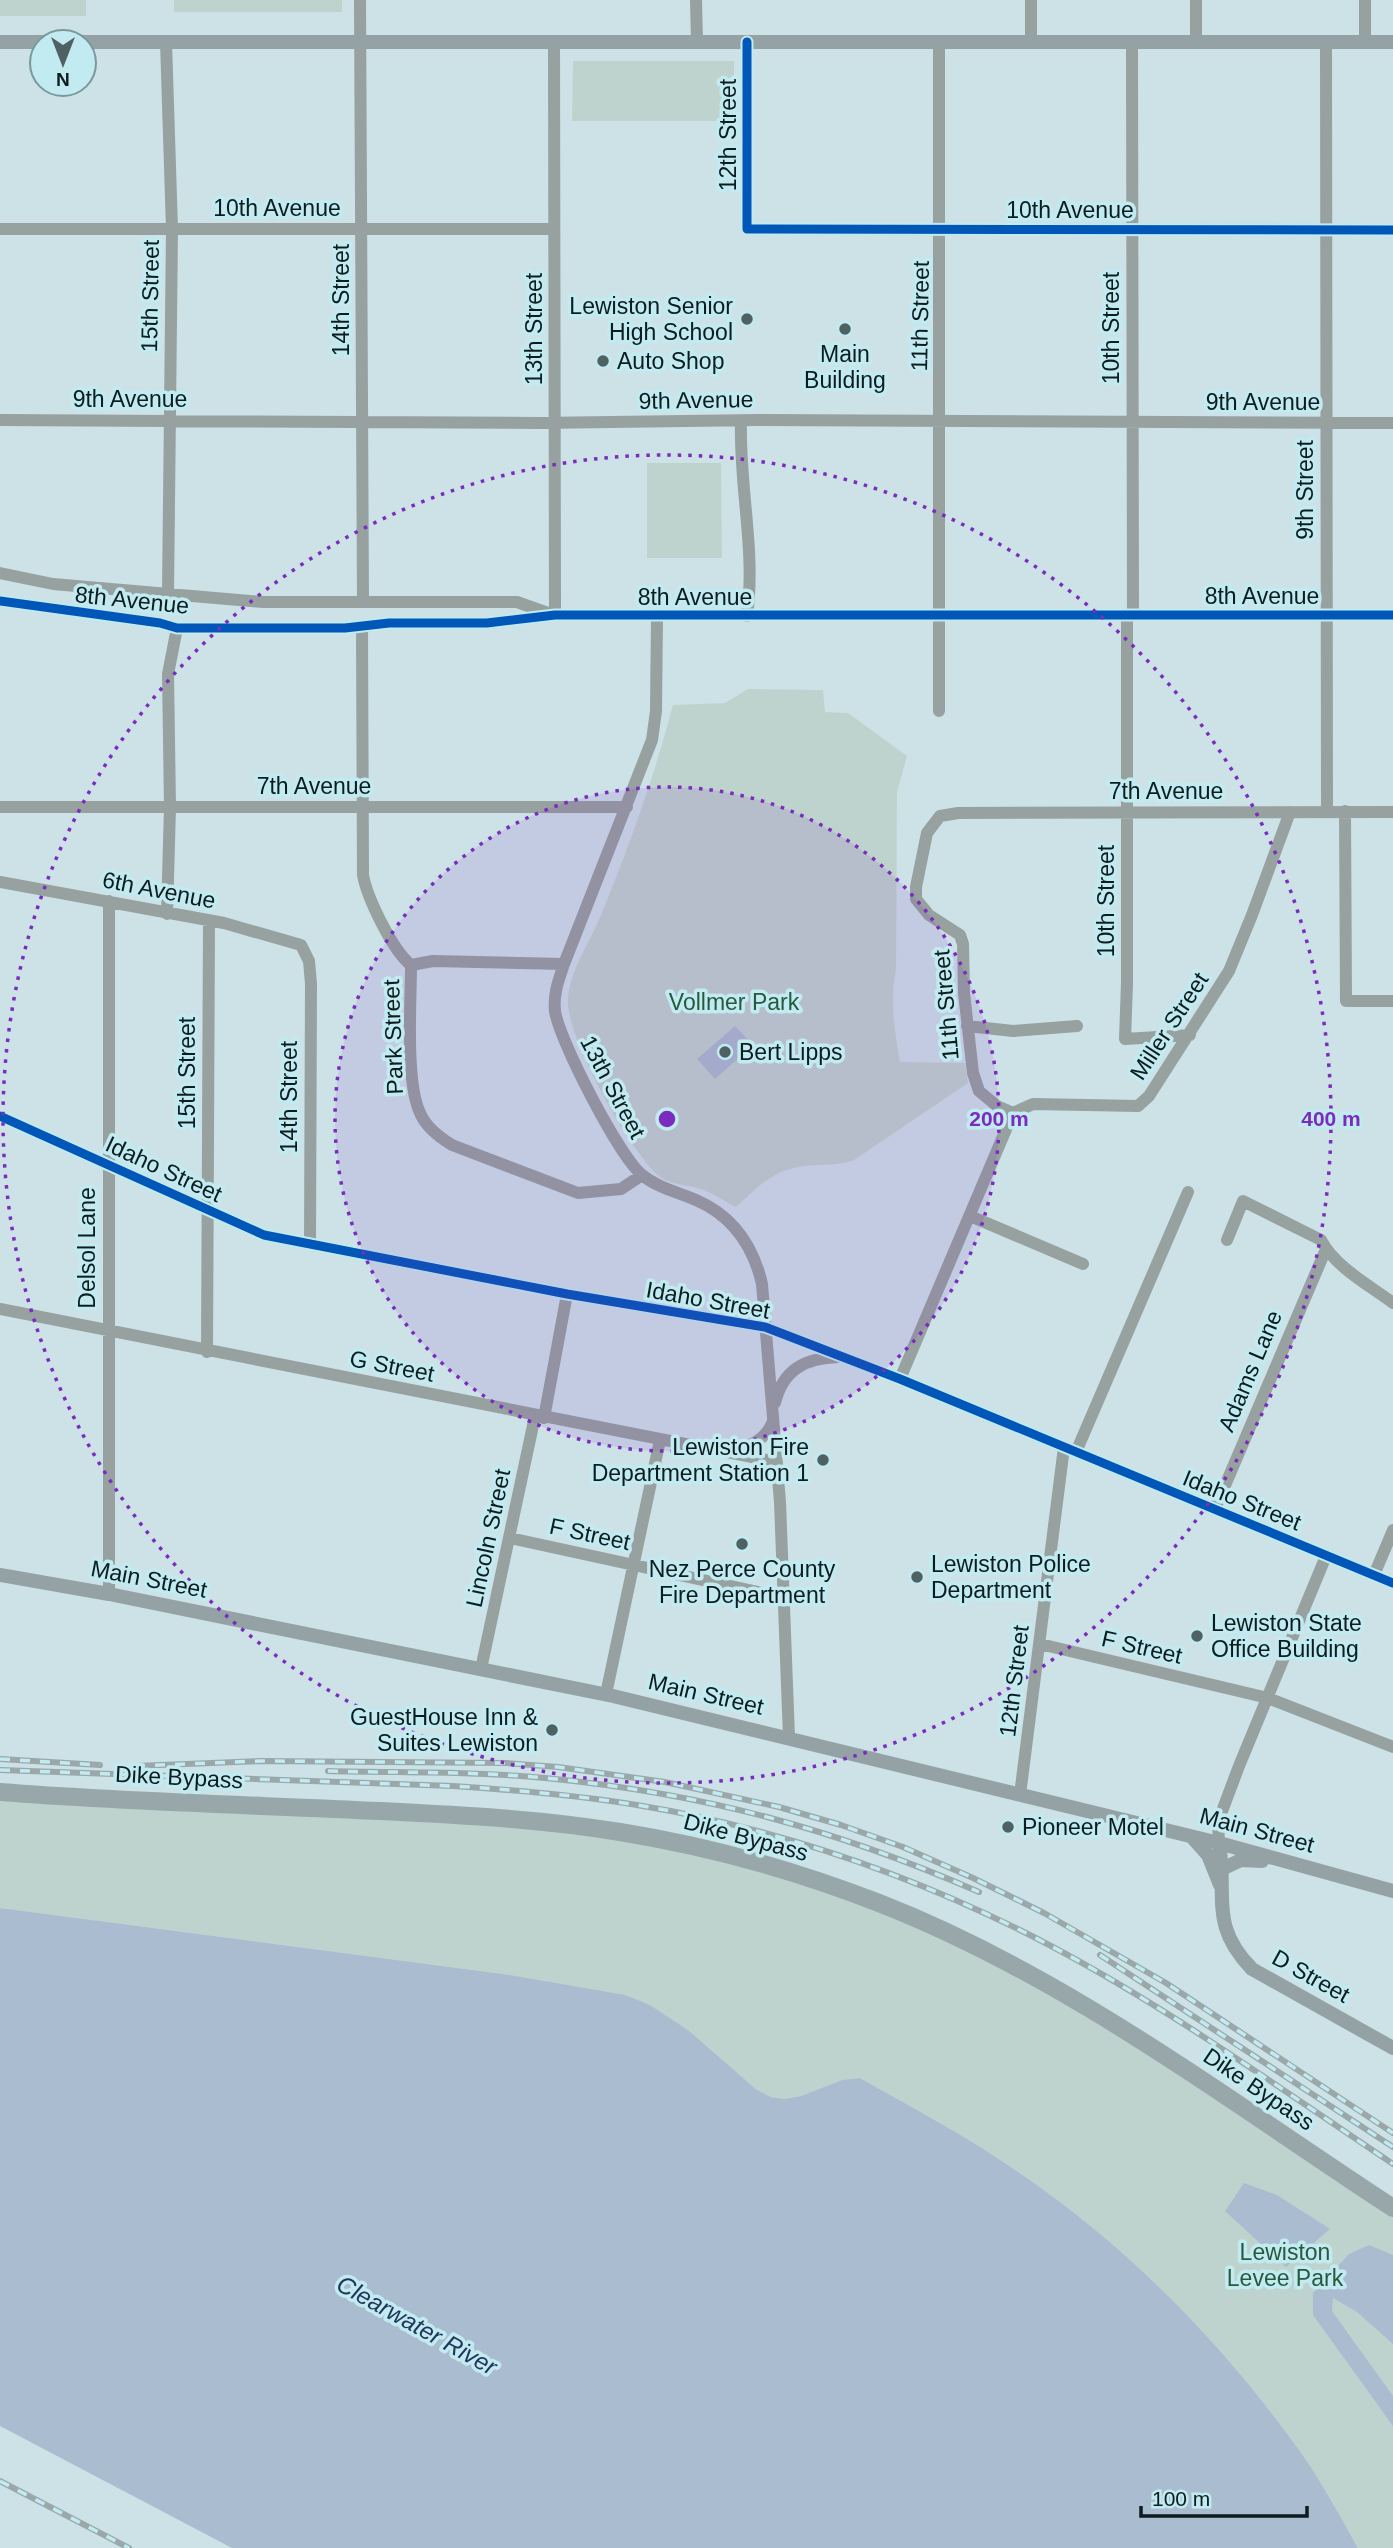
<svg xmlns="http://www.w3.org/2000/svg" width="1393" height="2548" font-family="Arial,sans-serif">
<style>
.green{fill:#bfd3ce}
.water{fill:#aabccf}
.lines{fill:none;stroke-linecap:round;stroke-linejoin:round}
.minor{stroke:#96a1a0;stroke-width:12}
.major{stroke:#95a2a5;stroke-width:14}
.highway{stroke:#98a8aa;stroke-width:18}
.rail-casing{stroke:#9aa8aa;stroke-width:6}
.rail{stroke:#c2eaf1;stroke-width:3.5;stroke-dasharray:10;stroke-linecap:butt}
.cycleway-casing{stroke:#c2eaf1;stroke-width:13}
.cycleway{stroke:#0057b8;stroke-width:9}
.ring{fill:none;stroke:#7b2cbf;stroke-width:3.5;stroke-dasharray:3.5 7}
.poi-dot{fill:#506164;stroke:#c2eaf1;stroke-width:2.5}
.labels{text-anchor:middle;dominant-baseline:central;stroke-width:7;stroke-linejoin:round;paint-order:stroke}
.street-label{font-size:23px;fill:#0d1c1e;stroke:#c2eaf1}
.poi-label{font-size:23px;fill:#0d1c1e;stroke:#c2eaf1;text-anchor:start}
.park-label{font-size:23px;fill:#27593d;stroke:#c2eaf1}
.water-label{font-size:24px;font-style:italic;fill:#22365c;stroke:#c2eaf1}
.centre{fill:#7b2cbf;stroke:#c2eaf1;stroke-width:3.5}
.ring-label{font-size:21px;text-anchor:middle;font-weight:bold;fill:#7b2cbf;stroke:#c2eaf1;stroke-width:7;stroke-linejoin:round;paint-order:stroke}
</style>
<rect width="100%" height="100%" fill="#cce2e6"/>
<path class="green" d="M 0,0 L 86,0 L 86,16 L 0,16 Z
M 174,0 L 342,0 L 342,12 L 174,12 Z
M 573,61 L 734,61 L 734,121 L 572,121 Z
M 647,463 L 721,463 L 722,558 L 647,558 Z
M 748,689 L 823,690 L 825,712 L 848,713 L 907,756 L 897,792 L 896,970 C 889,1002 895,1031 900,1062 L 965,1063 L 968,1083 L 854,1160 C 837,1166 822,1164 805,1166 C 772,1170 759,1186 736,1207 C 726,1202 715,1195 704,1190 C 691,1185 669,1185 659,1176 C 630,1152 565,1035 568,999 C 570,970 590,942 601,915 C 629,847 654,777 673,705 L 725,703 Z
M 0,1792 L 470,1816 L 709,1850 L 967,1942 L 1393,2208 L 1393,2548 L 1358,2548 C 1337,2511 1317,2474 1291,2439 C 1217,2338 1127,2247 1024,2176 C 972,2139 916,2109 860,2078 L 842,2080 L 801,2096 L 784,2099 L 771,2097 L 757,2090 L 688,2030 L 650,2005 L 503,1974 L 0,1908 Z"/>
<path class="water" d="M 735,1026 L 753,1045 L 715,1079 L 697,1059 Z
M 0,1908 L 503,1974 L 625,1995 L 650,2005 L 688,2030 L 757,2090 L 771,2097 L 784,2099 L 801,2096 L 842,2080 L 860,2078 C 915,2109 972,2139 1024,2176 C 1127,2247 1217,2338 1291,2439 C 1317,2473 1337,2511 1358,2548 L 232,2548 L 0,2426 Z
M 1244,2183 L 1277,2195 L 1330,2229 L 1286,2267 L 1225,2211 Z
M 1369,2245 L 1393,2255 L 1393,2344 L 1357,2312 L 1333,2298 L 1332,2311 L 1393,2396 L 1393,2426 L 1313,2315 L 1313,2293 L 1349,2254 Z"/>
<g class="lines">
<path class="minor" d="M 360,0 L 363,601
M 696,0 L 697,42
M 1031,0 L 1031,42
M 1196,0 L 1196,42
M 1365,0 L 1365,42
M 166,42 L 172,229 L 168,594
M 554,42 L 555,615
M 747,42 L 747,229 L 1393,230
M 939,42 L 939,711
M 1132,42 L 1133,615
M 1326,42 L 1327,811
M 0,229 L 554,229
M 0,420 L 538,423 L 759,420 L 1393,423
M 741,422 C 739,486 756,551 747,616
M 0,573 L 53,584 L 263,602 L 517,602 L 548,613
M 0,601 L 160,623 L 177,628 L 345,628 L 389,623 L 487,623 L 555,615 L 1393,615
M 1127,615 L 1127,983 L 1125,1039 L 1190,1035
M 657,616 L 656,711 L 652,740 L 564,964 C 559,979 553,994 555,1011 C 559,1040 619,1156 642,1175 C 658,1188 678,1192 696,1200 C 733,1216 753,1245 762,1284 L 780,1502 L 789,1737
M 362,626 L 363,875 C 367,898 393,951 411,965 C 411,1002 405,1085 421,1115 C 427,1128 439,1137 452,1145 L 578,1193 L 621,1189 L 642,1175
M 0,807 L 627,807
M 1345,811 L 1346,1001 L 1393,1001
M 0,882 L 224,923 L 301,945 L 309,961 L 311,984 L 310,1244
M 167,914 L 170,807 L 168,674 L 177,628
M 411,965 L 433,961 L 564,964
M 967,1026 L 1013,1031 L 1077,1026
M 1013,1113 L 997,1106 L 979,1091 L 973,1073 L 964,993 L 963,944 L 960,935 L 929,915 L 916,899 L 916,887 L 927,833 L 940,816 L 958,813 L 1393,812
M 0,1116 L 264,1235 L 567,1294 L 765,1327 L 900,1379 L 1393,1583
M 970,1216 L 1083,1264
M 1227,1240 L 1243,1201 L 1321,1240 C 1335,1267 1369,1285 1393,1303
M 0,1309 L 777,1462
M 207,1352 L 209,921
M 900,1379 L 1013,1113 L 1033,1104 L 1138,1106 L 1149,1096 L 1229,971 L 1252,915 L 1290,812
M 775,1403 C 783,1369 806,1358 838,1357
M 544,1418 L 567,1294
M 730,1450 C 750,1447 766,1440 773,1421
M 1076,1452 L 1188,1192
M 1215,1509 L 1326,1249
M 510,1538 L 785,1598
M 1374,1575 L 1393,1530
M 109,1594 L 109,901
M 1040,1644 L 1268,1698 L 1393,1747
M 481,1669 L 535,1416
M 606,1694 L 660,1440
M 1020,1795 L 1064,1447
M 1219,1843 L 1218,1822 L 1239,1766 L 1326,1556"/>
<path class="major" d="M 0,42 L 1393,42
M 0,1575 L 109,1594 L 613,1696 L 1219,1843 L 1393,1891
M 1192,1837 L 1208,1855 L 1220,1885
M 1219,1843 C 1228,1895 1208,1924 1252,1969 L 1393,2048
M 1224,1868 L 1241,1860 L 1262,1861"/>
<path class="highway" d="M 0,1792 C 127,1802 254,1805 381,1811 C 461,1815 541,1819 620,1832 C 707,1846 797,1871 879,1903 C 1066,1976 1226,2099 1393,2208"/>
<defs>
<path id="rail" d="M 0,1759 L 100,1765
M 135,1766 L 260,1761 L 506,1763 L 558,1767 L 665,1782 L 779,1807 L 841,1825 L 903,1847 L 973,1878 L 1044,1913 L 1166,1983 L 1393,2133
M 0,1770 L 453,1786 C 515,1790 576,1795 637,1805 C 770,1827 901,1871 1022,1931 C 1152,1996 1272,2083 1393,2164
M 328,1771 C 400,1773 473,1771 545,1778 C 702,1793 835,1829 979,1892
M 1100,1955 L 1393,2147
M 0,2481 L 129,2548"/>
</defs>
<use href="#rail" class="rail-casing"/>
<use href="#rail" class="rail"/>
<defs>
<path id="cycleway" d="M 747,42 L 747,229 L 1393,230
M 0,601 L 160,623 L 177,628 L 345,628 L 389,623 L 487,623 L 555,615 L 1393,615
M 0,1116 L 264,1235 L 567,1294 L 765,1327 L 900,1379 L 1393,1583"/>
</defs>
<use href="#cycleway" class="cycleway-casing"/>
<use href="#cycleway" class="cycleway"/>
</g>
<circle cx="667" cy="1119" r="332" fill="#7b2cbf" fill-opacity=".12"/>
<g class="ring">
<circle cx="667" cy="1119" r="332"/>
<circle cx="667" cy="1119" r="664"/>
</g>
<g class="poi-dot">
<circle cx="747" cy="319" r="7"/>
<circle cx="845" cy="329" r="7"/>
<circle cx="603" cy="361" r="7"/>
<circle cx="725" cy="1052" r="7"/>
<circle cx="823" cy="1460" r="7"/>
<circle cx="742" cy="1544" r="7"/>
<circle cx="917" cy="1577" r="7"/>
<circle cx="1197" cy="1636" r="7"/>
<circle cx="552" cy="1730" r="7"/>
<circle cx="1008" cy="1827" r="7"/>
</g>
<g class="labels">
<g class="street-label">
<text transform="translate(728 135) rotate(-90)">12th Street</text>
<text x="277" y="208">10th Avenue</text>
<text x="1070" y="210">10th Avenue</text>
<text transform="translate(150 296) rotate(-89)">15th Street</text>
<text transform="translate(341 300) rotate(-90)">14th Street</text>
<text transform="translate(920 316) rotate(-89)">11th Street</text>
<text transform="translate(1111 328) rotate(-90)">10th Street</text>
<text transform="translate(534 329) rotate(-90)">13th Street</text>
<text x="130" y="399">9th Avenue</text>
<text transform="translate(696 400) rotate(-1)">9th Avenue</text>
<text x="1263" y="402">9th Avenue</text>
<text transform="translate(1305 490) rotate(-90)">9th Street</text>
<text x="1262" y="596">8th Avenue</text>
<text x="695" y="597">8th Avenue</text>
<text transform="translate(132 600) rotate(6)">8th Avenue</text>
<text x="314" y="786">7th Avenue</text>
<text x="1166" y="791">7th Avenue</text>
<text transform="translate(159 890) rotate(11)">6th Avenue</text>
<text transform="translate(1106 901) rotate(-90)">10th Street</text>
<text transform="translate(946 1005) rotate(-95)">11th Street</text>
<text transform="translate(1169 1026) rotate(-57)">Miller Street</text>
<text transform="translate(393 1037) rotate(-92)">Park Street</text>
<text transform="translate(187 1073) rotate(-90)">15th Street</text>
<text transform="translate(613 1087) rotate(62)">13th Street</text>
<text transform="translate(289 1097) rotate(-90)">14th Street</text>
<text transform="translate(164 1169) rotate(25)">Idaho Street</text>
<text transform="translate(87 1248) rotate(-90)">Delsol Lane</text>
<text transform="translate(708 1300) rotate(10)">Idaho Street</text>
<text transform="translate(392 1366) rotate(11)">G Street</text>
<text transform="translate(1250 1371) rotate(-67)">Adams Lane</text>
<text transform="translate(1242 1500) rotate(22)">Idaho Street</text>
<text transform="translate(590 1534) rotate(12)">F Street</text>
<text transform="translate(488 1538) rotate(-78)">Lincoln Street</text>
<text transform="translate(149 1579) rotate(11)">Main Street</text>
<text transform="translate(1142 1647) rotate(13)">F Street</text>
<text transform="translate(1014 1681) rotate(-83)">12th Street</text>
<text transform="translate(706 1694) rotate(13)">Main Street</text>
<text transform="translate(179 1777) rotate(3)">Dike Bypass</text>
<text transform="translate(1257 1830) rotate(15)">Main Street</text>
<text transform="translate(746 1837) rotate(15)">Dike Bypass</text>
<text transform="translate(1311 1976) rotate(29)">D Street</text>
<text transform="translate(1259 2089) rotate(34)">Dike Bypass</text>
</g>
<g class="poi-label">
<text x="733" y="306" text-anchor="end">Lewiston Senior<tspan x="733" dy="26">High School</tspan></text>
<text x="845" y="354" text-anchor="middle">Main<tspan x="845" dy="26">Building</tspan></text>
<text x="617" y="361">Auto Shop</text>
<text x="739" y="1052">Bert Lipps</text>
<text x="809" y="1447" text-anchor="end">Lewiston Fire<tspan x="809" dy="26">Department Station 1</tspan></text>
<text x="931" y="1564">Lewiston Police<tspan x="931" dy="26">Department</tspan></text>
<text x="742" y="1569" text-anchor="middle">Nez Perce County<tspan x="742" dy="26">Fire Department</tspan></text>
<text x="1211" y="1623">Lewiston State<tspan x="1211" dy="26">Office Building</tspan></text>
<text x="538" y="1717" text-anchor="end">GuestHouse Inn &amp;<tspan x="538" dy="26">Suites Lewiston</tspan></text>
<text x="1022" y="1827">Pioneer Motel</text>
</g>
<g class="park-label">
<text x="734" y="1002">Vollmer Park</text>
<text x="1285" y="2252">Lewiston<tspan x="1285" dy="26">Levee Park</tspan></text>
</g>
<g class="water-label">
<text transform="translate(417 2325) rotate(29)">Clearwater River</text>
</g>
</g>
<circle cx="667" cy="1119" r="10" class="centre"/>
<g class="ring-label">
<text x="999" y="1126">200 m</text>
<text x="1331" y="1126">400 m</text>
</g>
<g transform="translate(63 63) rotate(180)"><circle r="33" fill="#c2eaf1" stroke="#7a989d" stroke-width="2"/>
<path d="M0-5L12 26L0 18L-12 26Z" fill="#506164"/>
<text y="-10" font-size="19" font-weight="bold" text-anchor="middle" fill="#0d1c1e">N</text>
</g>
<path d="M1141 2506v10h166v-10" fill="none" stroke="#0d1c1e" stroke-width="3.5"/>
<text x="1152" y="2506" font-size="21" fill="#0d1c1e" stroke="#c2eaf1" stroke-width="5" paint-order="stroke">100 m</text>
</svg>
